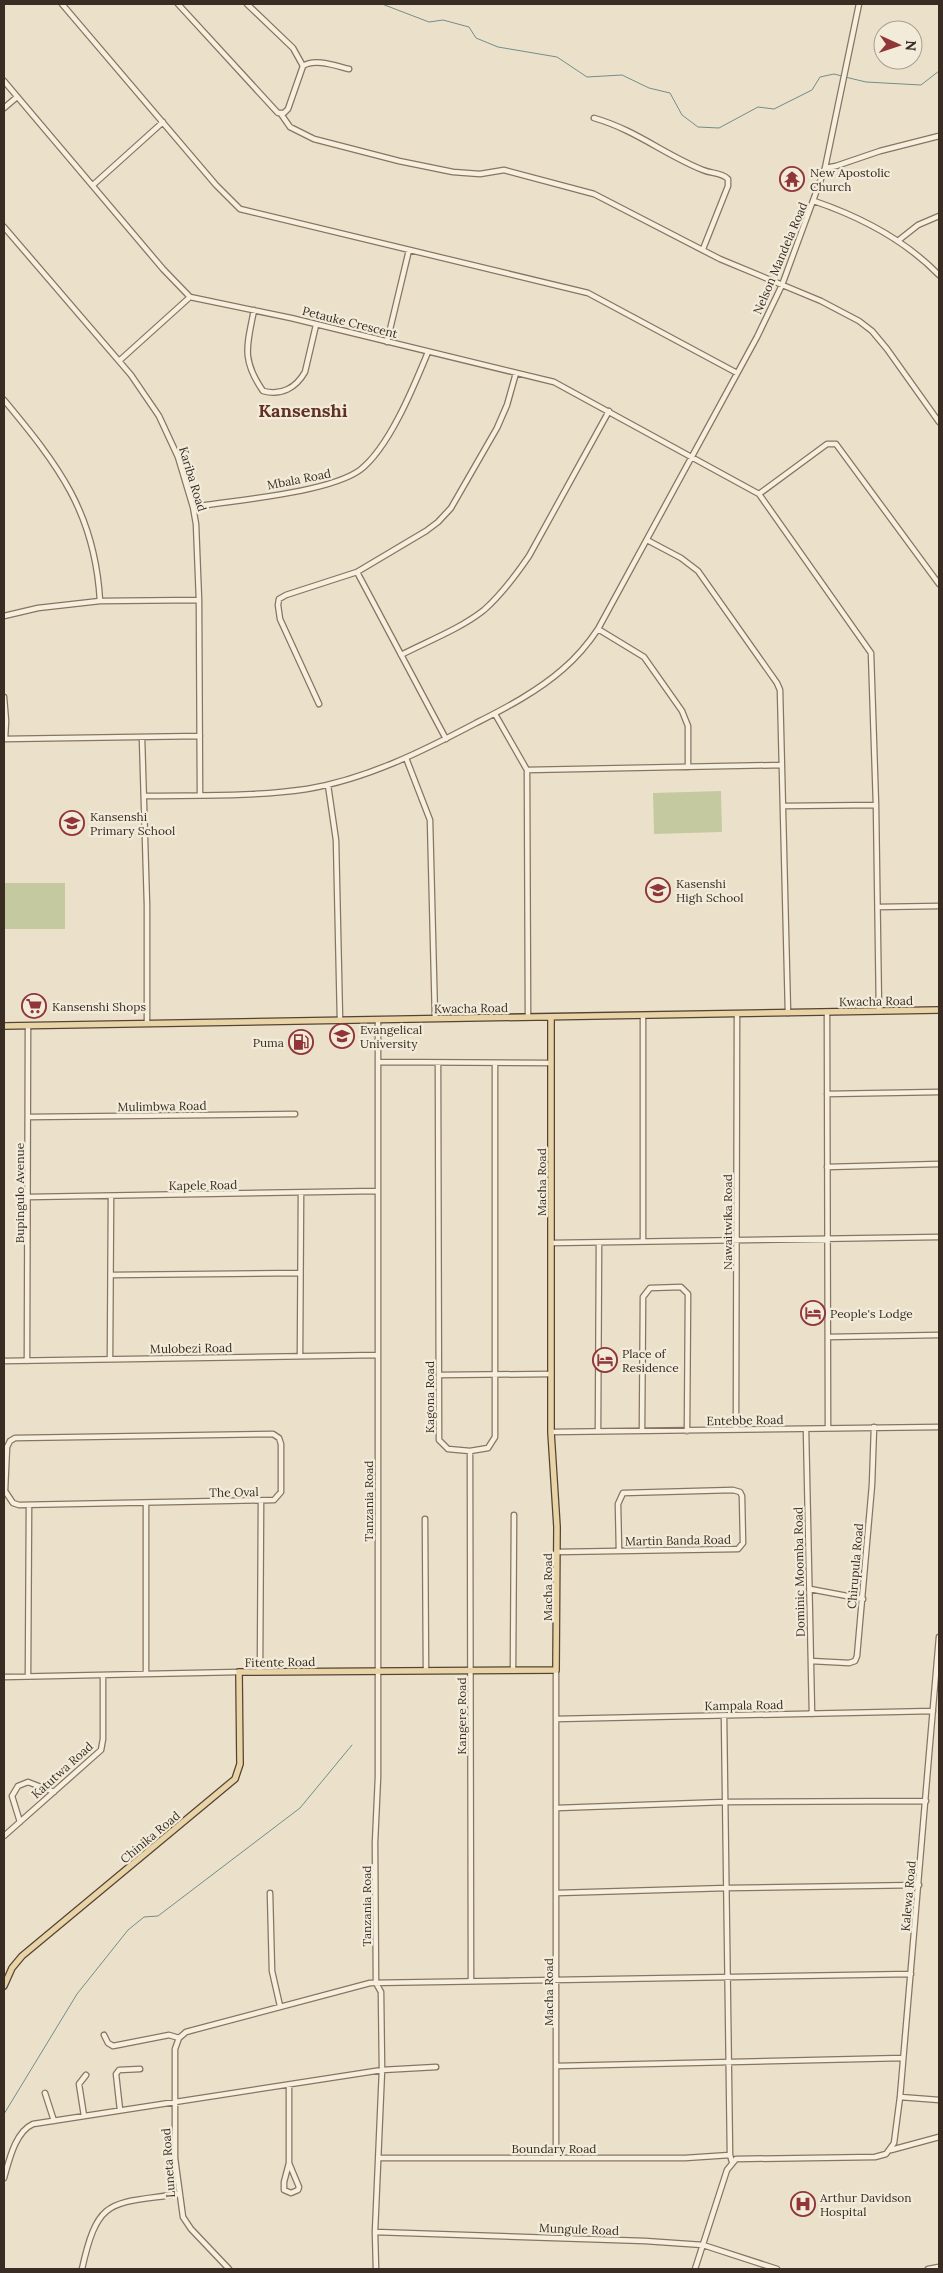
<svg xmlns="http://www.w3.org/2000/svg" width="943" height="2273" font-family="Lora,serif">
<style>
.pitch{fill:#c5c9a0}
.lines{fill:none;stroke-linecap:round;stroke-linejoin:round}
.stream{stroke:#728e87;stroke-width:1}
.minor-casing{stroke:#877461;stroke-width:7}
.major-casing{stroke:#554334;stroke-width:8}
.minor{stroke:#f6efde;stroke-width:4.5}
.major{stroke:#e9d4a8;stroke-width:5.5}
.labels{text-anchor:middle;dominant-baseline:central;stroke-width:4.5;stroke-linejoin:round;paint-order:stroke}
.poi-label{font-size:12px;fill:#392d23;stroke:#f3ebda;text-anchor:start}
.street-label{font-size:12px;fill:#392d23;stroke:#f3ebda}
.district-label{font-size:18px;font-weight:bold;fill:#613126;stroke:#f3ebda}
</style>
<rect width="100%" height="100%" fill="#ebe1cb"/>
<path class="pitch" d="M 721,791 L 722,832 L 654,834 L 653,793 Z
M 4,883 L 65,883 L 65,929 L 4,929 Z"/>
<g class="lines">
<path class="stream" d="M 382,4 L 429,22 L 443,20 L 469,27 L 476,38 L 498,47 L 557,57 L 587,77 L 622,75 L 649,88 L 670,93 L 682,115 L 698,127 L 719,128 L 758,107 L 774,109 L 812,90 L 820,77 L 834,74 L 842,76
M 845,77 L 866,82 L 921,85 L 939,71
M 4,2114 L 77,1994 L 128,1930 L 144,1917 L 158,1916 L 300,1808 L 352,1745"/>
<defs>
<path id="minor" d="M 62,4 L 216,185 L 240,209 L 588,293 L 737,373
M 178,4 L 278,113 L 284,113 L 288,109 L 303,66 C 315,58 336,66 349,69
M 247,4 L 293,48 L 303,66
M 4,81 L 163,269 L 190,297 L 291,318 L 554,382 L 759,494 L 871,653 L 876,805 L 879,1011
M 4,108 L 17,97
M 281,114 L 290,127 L 314,139 L 399,161 L 453,172 L 480,174 L 504,170 L 594,194 L 720,259 L 821,301 L 859,321 L 872,331 L 887,349 L 939,422
M 594,118 C 636,130 665,155 703,170 C 712,174 721,172 728,179 L 728,186 L 703,249
M 825,168 L 836,166 L 880,151 L 939,136
M 93,185 L 163,122
M 814,201 C 861,217 904,239 939,275
M 4,227 L 131,375 L 159,416 L 178,457 L 193,507 L 196,524 L 199,600 L 200,795
M 899,240 L 918,225 L 939,216
M 254,310 C 247,346 241,359 263,391 C 281,396 296,388 305,372 L 316,325
M 387,342 L 409,250
M 119,361 L 190,297
M 4,400 C 58,465 95,512 100,601
M 759,494 L 827,444 L 836,444 L 939,584
M 193,507 C 235,500 328,493 360,470 C 389,448 414,386 428,352
M 647,540 L 681,558 L 698,571 L 777,683 L 780,690 L 788,1013
M 357,572 L 446,739
M 4,616 L 38,608 L 100,601 L 199,600
M 598,629 L 644,657 L 682,711 L 688,726 L 688,767
M 401,655 C 428,641 460,629 484,610 C 501,595 516,575 529,556 L 609,411
M 4,697 L 6,721 L 5,739
M 319,704 L 280,619 L 278,605 L 279,599 L 286,595 L 357,572 L 426,531 L 438,522 L 451,508 L 497,428 L 507,405 L 516,373
M 495,714 L 527,770 L 528,1017
M 142,738 L 147,905 L 147,1023
M 4,739 L 200,736
M 406,758 L 430,820 L 435,1018
M 527,770 L 782,765
M 328,785 L 336,840 L 340,1020
M 144,796 C 197,795 253,797 307,789 C 367,779 423,751 476,723 C 506,708 538,691 563,669 C 577,657 588,644 598,629 L 757,337 L 782,285 L 825,168 L 859,4
M 784,806 L 876,805
M 878,907 L 939,906
M 827,1012 L 828,1428
M 379,1062 L 551,1063
M 438,1063 L 439,1440 L 448,1449 L 470,1451 L 488,1448 L 495,1437 L 495,1064
M 827,1094 L 939,1092
M 29,1117 L 295,1114
M 827,1167 L 939,1164
M 29,1197 L 377,1191
M 643,1241 L 643,1015
M 551,1243 L 939,1237
M 112,1275 L 300,1273
M 828,1337 L 939,1335
M 300,1356 L 301,1193
M 110,1359 L 111,1197
M 4,1361 L 378,1355
M 27,1361 L 28,1026
M 439,1375 L 551,1374
M 736,1429 L 737,1014
M 806,1429 L 812,1714
M 598,1431 L 599,1243
M 642,1431 L 643,1297 L 650,1288 L 681,1287 L 688,1294 L 687,1431
M 551,1432 L 939,1427
M 273,1434 L 279,1438 L 281,1444 L 281,1492 L 274,1500 L 19,1505 L 13,1503 L 5,1491 L 7,1447 L 10,1441 L 15,1438 Z
M 470,1451 L 471,1981
M 425,1519 L 426,1670
M 557,1552 L 738,1549 L 743,1543 L 742,1496 L 740,1492 L 733,1490 L 623,1493 L 618,1504 L 619,1551
M 810,1589 L 863,1599
M 811,1661 L 849,1663 L 855,1661 L 857,1656 L 872,1485 L 874,1427
M 513,1670 L 514,1515
M 556,1670 L 556,2157
M 260,1672 L 261,1502
M 146,1674 L 146,1503
M 28,1676 L 29,1505
M 4,1677 L 239,1672
M 724,1716 L 730,2155 L 732,2162
M 556,1719 L 933,1711
M 557,1808 L 725,1802 L 926,1801
M 20,1822 L 12,1796 L 18,1786 L 28,1782 L 54,1792
M 4,1836 L 101,1750 L 103,1739 L 103,1675
M 270,1893 L 272,1971 L 280,2006
M 557,1893 L 727,1888 L 919,1885
M 104,2035 L 108,2043 L 113,2046 L 169,2035 L 179,2038
M 557,2066 L 903,2058
M 45,2093 L 54,2121
M 900,2097 L 939,2100
M 120,2110 L 116,2074 L 119,2070 L 140,2069
M 84,2116 L 79,2084 L 86,2075
M 891,2150 L 939,2137
M 379,2158 L 685,2158 L 730,2155
M 289,2163 L 299,2187 L 298,2190 L 291,2193 L 284,2190 L 284,2182 L 289,2163 L 289,2085
M 4,2178 C 9,2161 15,2132 33,2124 L 382,2070 L 436,2067
M 375,2232 L 645,2241 L 703,2245 L 777,2269
M 82,2269 C 98,2196 111,2204 179,2194
M 229,2269 L 191,2229 L 183,2217 L 175,2158 L 175,2049 L 179,2038 L 186,2032 L 370,1983 L 911,1974
M 376,2269 L 375,2232 L 382,2070 L 381,1992 L 376,1983 L 375,1843 L 378,1777 L 378,1020
M 695,2269 L 727,2170 L 736,2159 L 875,2157 L 886,2154 L 894,2143 L 900,2097 L 939,1637
M 928,2269 L 939,2267"/>
<path id="major" d="M 4,1026 L 939,1010
M 4,1986 L 12,1968 L 22,1956 L 235,1779 L 240,1764 L 239,1672 L 556,1670 L 557,1527 L 551,1432 L 551,1017"/>
</defs>
<use href="#minor" class="minor-casing"/>
<use href="#major" class="major-casing"/>
<use href="#minor" class="minor"/>
<use href="#major" class="major"/>
</g>
<defs>
<symbol id="temple-ring" viewBox="-11 -11 22 22"><circle r="9.5" fill="#f3ebda" stroke="#903639" stroke-width="1.5"/><path d="M0-6L5-2H3V0L6.5 2.5H4V6H1.5V3h-3V6H-4V2.5H-6.5L-3 0V-2H-5Z" fill="#903639"/></symbol>
<symbol id="school-ring" viewBox="-11 -11 22 22"><circle r="9.5" fill="#f3ebda" stroke="#903639" stroke-width="1.5"/><path d="M0-5L7-2L0 1L-7-2ZM-4 1L0 2.5L4 1V4Q0 6-4 4Z" fill="#903639"/></symbol>
<symbol id="supermarket-ring" viewBox="-11 -11 22 22"><circle r="9.5" fill="#f3ebda" stroke="#903639" stroke-width="1.5"/><path d="M-6-5.5h2.5l.6 2H6L4.5 2H-2.5L-4.4-4H-6ZM-1.5 3.2a1.3 1.3 0 1 0 .1 0ZM3 3.2a1.3 1.3 0 1 0 .1 0Z" fill="#903639"/></symbol>
<symbol id="university-ring" viewBox="-11 -11 22 22"><circle r="9.5" fill="#f3ebda" stroke="#903639" stroke-width="1.5"/><path d="M0-5L7-2L0 1L-7-2ZM-4 1L0 2.5L4 1V4Q0 6-4 4Z" fill="#903639"/></symbol>
<symbol id="fuel-ring" viewBox="-11 -11 22 22"><circle r="9.5" fill="#f3ebda" stroke="#903639" stroke-width="1.5"/><path d="M-5.5-6h7V0h2V4h1.3V-2.5L3-4.5l.8-.8L6-3V5H2.5V1h-1V6h-7ZM-4.2-4.7v3.2H.2V-4.7Z" fill="#903639"/></symbol>
<symbol id="hotel-ring" viewBox="-11 -11 22 22"><circle r="9.5" fill="#f3ebda" stroke="#903639" stroke-width="1.5"/><path d="M-6-4.5h1.5V1H6V5H4.5V3h-9V5H-6ZM-4 0a1.8 1.8 0 1 1 3.6 0ZM.5 0V-2.5h3Q6-2.5 6 0Z" fill="#903639"/></symbol>
<symbol id="hospital-ring" viewBox="-11 -11 22 22"><circle r="9.5" fill="#f3ebda" stroke="#903639" stroke-width="1.5"/><path d="M-5-5h3v3.5h4V-5h3V5h-3V1.5h-4V5h-3Z" fill="#903639"/></symbol>
</defs>
<g fill-rule="evenodd">
<use href="#temple-ring" x="778" y="165" width="28" height="28"/>
<use href="#school-ring" x="58" y="809" width="28" height="28"/>
<use href="#school-ring" x="644" y="876" width="28" height="28"/>
<use href="#supermarket-ring" x="20" y="992" width="28" height="28"/>
<use href="#university-ring" x="328" y="1022" width="28" height="28"/>
<use href="#fuel-ring" x="287" y="1028" width="28" height="28"/>
<use href="#hotel-ring" x="799" y="1299" width="28" height="28"/>
<use href="#hotel-ring" x="591" y="1346" width="28" height="28"/>
<use href="#hospital-ring" x="789" y="2190" width="28" height="28"/>
</g>
<g class="labels">
<g class="poi-label">
<text x="810" y="172">New Apostolic<tspan x="810" dy="14">Church</tspan></text>
<text x="90" y="816">Kansenshi<tspan x="90" dy="14">Primary School</tspan></text>
<text x="676" y="883">Kasenshi<tspan x="676" dy="14">High School</tspan></text>
<text x="52" y="1006">Kansenshi Shops</text>
<text x="360" y="1029">Evangelical<tspan x="360" dy="14">University</tspan></text>
<text x="284" y="1042" text-anchor="end">Puma</text>
<text x="830" y="1313">People's Lodge</text>
<text x="622" y="1353">Place of<tspan x="622" dy="14">Residence</tspan></text>
<text x="820" y="2197">Arthur Davidson<tspan x="820" dy="14">Hospital</tspan></text>
</g>
<g class="street-label">
<text transform="translate(780 258) rotate(-67)">Nelson Mandela Road</text>
<text transform="translate(350 322) rotate(14)">Petauke Crescent</text>
<text transform="translate(193 479) rotate(73)">Kariba Road</text>
<text transform="translate(299 479) rotate(-11)">Mbala Road</text>
<text transform="translate(876 1001) rotate(-1)">Kwacha Road</text>
<text transform="translate(471 1008) rotate(-1)">Kwacha Road</text>
<text transform="translate(162 1106) rotate(-1)">Mulimbwa Road</text>
<text transform="translate(541 1182) rotate(-90)">Macha Road</text>
<text transform="translate(203 1185) rotate(-1)">Kapele Road</text>
<text transform="translate(19 1193) rotate(-90)">Bupingulo Avenue</text>
<text transform="translate(727 1222) rotate(-90)">Nawaitwika Road</text>
<text transform="translate(191 1348) rotate(-1)">Mulobezi Road</text>
<text transform="translate(429 1397) rotate(-90)">Kagona Road</text>
<text transform="translate(745 1420) rotate(-1)">Entebbe Road</text>
<text transform="translate(234 1492) rotate(-1)">The Oval</text>
<text transform="translate(368 1501) rotate(-90)">Tanzania Road</text>
<text transform="translate(678 1540) rotate(-1)">Martin Banda Road</text>
<text transform="translate(855 1566) rotate(-85)">Chirupula Road</text>
<text transform="translate(799 1572) rotate(-91)">Dominic Moomba Road</text>
<text transform="translate(547 1587) rotate(-90)">Macha Road</text>
<text transform="translate(280 1662) rotate(-1)">Fitente Road</text>
<text transform="translate(744 1705) rotate(-1)">Kampala Road</text>
<text transform="translate(461 1716) rotate(-90)">Kangere Road</text>
<text transform="translate(62 1770) rotate(-42)">Katutwa Road</text>
<text transform="translate(150 1837) rotate(-40)">Chinika Road</text>
<text transform="translate(908 1896) rotate(-85)">Kalewa Road</text>
<text transform="translate(366 1906) rotate(-90)">Tanzania Road</text>
<text transform="translate(548 1992) rotate(-90)">Macha Road</text>
<text x="554" y="2148">Boundary Road</text>
<text transform="translate(168 2163) rotate(-94)">Luneta Road</text>
<text transform="translate(579 2229) rotate(2)">Mungule Road</text>
</g>
<g class="district-label">
<text x="303" y="410">Kansenshi</text>
</g>
</g>
<rect width="943" height="2273" fill="none" stroke="#392d23" stroke-width="10"/>
<g transform="translate(898 45) rotate(93)"><circle r="24" fill="#f3ebda" stroke="#a99f91"/>
<path d="M0-4L9 19L0 12L-9 19Z" fill="#903639"/>
<text y="-8" font-size="14" font-weight="bold" text-anchor="middle" fill="#392d23">N</text>
</g>
</svg>
